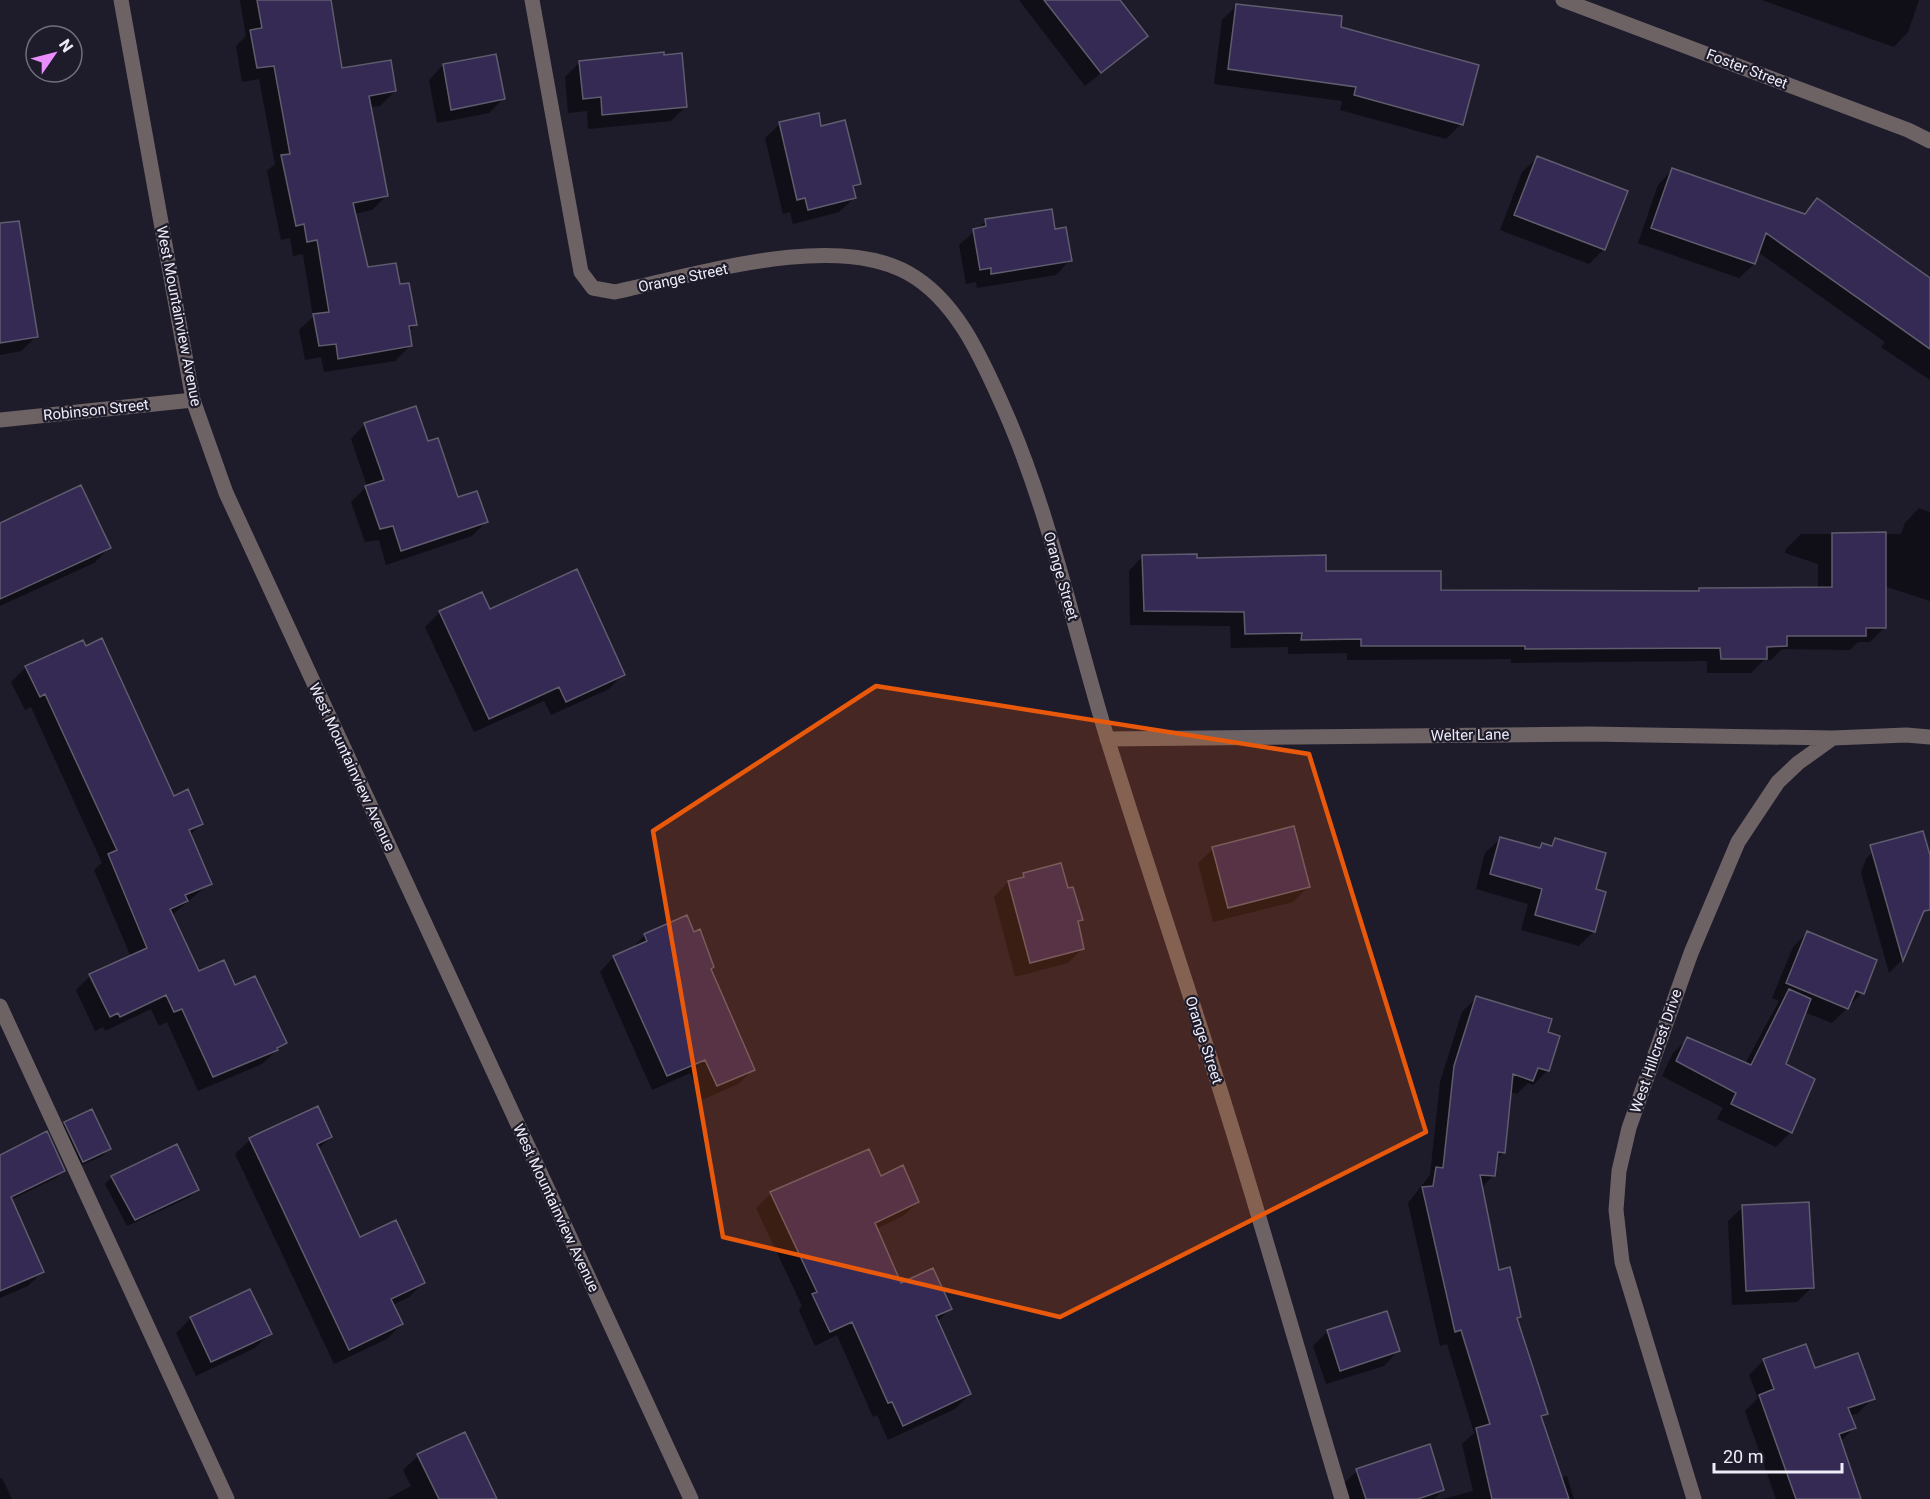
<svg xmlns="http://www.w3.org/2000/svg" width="1930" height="1499" font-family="Roboto,sans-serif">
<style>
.shadow{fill:#0007}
.building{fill:#352a54;stroke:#5f5c6e;stroke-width:1.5}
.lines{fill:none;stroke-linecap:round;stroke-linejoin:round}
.service{stroke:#6d6365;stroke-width:15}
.minor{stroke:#6d6365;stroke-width:15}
.marked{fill:#e8590c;fill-opacity:0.2;stroke:#e8590c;stroke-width:4.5;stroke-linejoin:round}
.labels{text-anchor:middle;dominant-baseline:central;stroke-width:4.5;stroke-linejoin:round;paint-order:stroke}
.street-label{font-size:15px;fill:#eeecf7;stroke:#1e1b2a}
</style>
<rect width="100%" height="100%" fill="#1e1b2a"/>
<path class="shadow" d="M 240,0 L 306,0 L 341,70 L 395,91 L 380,106 L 369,107 L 387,195 L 372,210 L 354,214 L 366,269 L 399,286 L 415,325 L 408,332 L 410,346 L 395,361 L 324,372 L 321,357 L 305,360 L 299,330 L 313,317 L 303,254 L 293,256 L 290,238 L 281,240 L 267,171 L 275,164 L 259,79 L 242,82 L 236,46 L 246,36 Z
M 1019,0 L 1118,0 L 1146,36 L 1085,86 Z
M 1762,0 L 1919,0 L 1908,32 L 1894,47 Z
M 1237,5 L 1339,28 L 1461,124 L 1446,139 L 1340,110 L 1342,101 L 1214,84 L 1222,20 Z
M 580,62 L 686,106 L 671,121 L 588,129 L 587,111 L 568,113 L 565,77 Z
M 443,65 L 503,99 L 489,113 L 437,123 L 429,80 Z
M 780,124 L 820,128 L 859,184 L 852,190 L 854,198 L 839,212 L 793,224 L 790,212 L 783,214 L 765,138 Z
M 1537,158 L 1626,192 L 1603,250 L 1589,264 L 1500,230 L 1522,172 Z
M 1672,170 L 1802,215 L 1817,200 L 1930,279 L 1930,380 L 1881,347 L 1885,342 L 1758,252 L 1754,264 L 1739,278 L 1638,243 L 1658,185 Z
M 986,221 L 1054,231 L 1070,260 L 1056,275 L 977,288 L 976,282 L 966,284 L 959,245 Z
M 0,276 L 36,337 L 21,351 L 0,355 Z
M 365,424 L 427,443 L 457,499 L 486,522 L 472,536 L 386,565 L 379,540 L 365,542 L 351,502 L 367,486 L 351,439 Z
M 1919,508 L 1930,512 L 1930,601 L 1884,586 L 1885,627 L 1870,642 L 1858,642 L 1850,650 L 1782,649 L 1771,660 L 1764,660 L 1751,673 L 1707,673 L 1707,661 L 1511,663 L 1511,659 L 1347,660 L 1347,653 L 1288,654 L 1288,647 L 1231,648 L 1230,626 L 1130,625 L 1129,571 L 1143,556 L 1325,572 L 1440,592 L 1697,592 L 1700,589 L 1818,589 L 1818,564 L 1785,553 L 1786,549 L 1801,534 L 1901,534 L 1905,523 Z
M 0,525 L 109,548 L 94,563 L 0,606 Z
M 489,611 L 623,674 L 609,689 L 551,715 L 544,701 L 474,732 L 425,627 L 440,612 Z
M 26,667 L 201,824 L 190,835 L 210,883 L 172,915 L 198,973 L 234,987 L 285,1043 L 262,1064 L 198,1091 L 167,1022 L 159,1026 L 151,1009 L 105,1031 L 103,1027 L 95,1031 L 76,990 L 90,976 L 131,957 L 94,870 L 102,863 L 31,707 L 25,710 L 11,682 Z
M 1500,839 L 1538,849 L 1542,845 L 1549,846 L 1555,840 L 1594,890 L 1594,931 L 1579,946 L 1521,930 L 1528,904 L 1476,889 L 1485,853 Z
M 1880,844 L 1930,860 L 1930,901 L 1924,908 L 1902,960 L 1889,973 L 1861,873 L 1866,859 Z
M 1213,849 L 1308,887 L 1293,902 L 1213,922 L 1198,863 Z
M 1024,875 L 1067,889 L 1081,920 L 1077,924 L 1083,948 L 1068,963 L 1015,977 L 994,897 L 1008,882 L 1019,879 Z
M 1807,933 L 1862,993 L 1832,1023 L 1804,1012 L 1784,1065 L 1813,1079 L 1790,1133 L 1776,1147 L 1717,1119 L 1723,1108 L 1662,1076 L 1673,1053 L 1688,1039 L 1745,1064 L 1779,1001 L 1772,998 L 1793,947 Z
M 645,935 L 709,970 L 753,1070 L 738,1084 L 702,1100 L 690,1073 L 652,1090 L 600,972 L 614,957 L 630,950 Z
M 1477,997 L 1546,1033 L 1548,1070 L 1533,1085 L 1528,1083 L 1517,1094 L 1510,1092 L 1504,1152 L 1495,1161 L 1493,1176 L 1481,1188 L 1498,1272 L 1519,1317 L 1516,1320 L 1546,1413 L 1541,1419 L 1561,1478 L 1567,1476 L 1574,1499 L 1443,1499 L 1473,1491 L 1462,1444 L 1474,1433 L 1447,1344 L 1440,1346 L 1408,1203 L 1430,1175 L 1440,1082 L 1462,1012 Z
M 65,1123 L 109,1149 L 102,1156 L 76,1168 L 58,1130 Z
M 331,1137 L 318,1149 L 360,1239 L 423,1283 L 409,1297 L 393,1305 L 402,1324 L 387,1339 L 334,1364 L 235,1154 L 250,1140 Z
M 869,1151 L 881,1178 L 918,1202 L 903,1216 L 876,1229 L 900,1285 L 950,1308 L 937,1322 L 970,1394 L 955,1409 L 888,1440 L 877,1415 L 873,1417 L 837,1335 L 815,1346 L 799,1310 L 802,1306 L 756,1208 L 771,1194 Z
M 0,1156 L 63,1171 L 56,1178 L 0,1205 Z
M 112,1177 L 197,1190 L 190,1197 L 127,1226 L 105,1184 Z
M 1743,1207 L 1812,1287 L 1797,1302 L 1732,1305 L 1728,1221 Z
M 0,1238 L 42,1272 L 28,1286 L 0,1298 Z
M 191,1318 L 270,1333 L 255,1348 L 196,1376 L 176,1333 Z
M 1328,1331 L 1398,1351 L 1384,1366 L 1326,1384 L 1313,1346 Z
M 1764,1360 L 1814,1370 L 1873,1398 L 1858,1413 L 1850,1416 L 1854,1428 L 1840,1442 L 1859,1499 L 1776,1499 L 1745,1411 L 1758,1398 L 1749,1375 Z
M 464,1434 L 495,1499 L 387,1499 L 411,1486 L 403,1470 L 418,1456 Z
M 1357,1471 L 1443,1490 L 1434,1499 L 1346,1499 L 1342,1485 Z
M 2,1478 L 12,1499 L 0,1499 L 0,1479 Z"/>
<path class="building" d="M 257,0 L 331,0 L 342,68 L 391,60 L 396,91 L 369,96 L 388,196 L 353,203 L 368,267 L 396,263 L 400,284 L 409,283 L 417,325 L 409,326 L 412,346 L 338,359 L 336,344 L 319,346 L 313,314 L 329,312 L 317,240 L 307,242 L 304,224 L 296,226 L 281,155 L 290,154 L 274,66 L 257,68 L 250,30 L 262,28 Z
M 1044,0 L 1120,0 L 1148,36 L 1101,73 Z
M 1236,4 L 1342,16 L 1341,27 L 1479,65 L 1463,125 L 1354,95 L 1356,87 L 1228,69 Z
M 664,52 L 664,55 L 682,53 L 687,107 L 602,115 L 601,97 L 583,99 L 579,61 Z
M 496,54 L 505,99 L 451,110 L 443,64 Z
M 819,113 L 821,126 L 845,120 L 861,184 L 853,186 L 856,198 L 808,210 L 805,198 L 797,200 L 779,122 Z
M 1537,156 L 1628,191 L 1605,250 L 1514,215 Z
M 1672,168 L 1805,214 L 1817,198 L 1930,278 L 1930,349 L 1766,233 L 1755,264 L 1651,228 Z
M 1052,209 L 1055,229 L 1066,227 L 1072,261 L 991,274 L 991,268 L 980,270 L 973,229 L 986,226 L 985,219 Z
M 19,221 L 38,337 L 0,343 L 0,223 Z
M 416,406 L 428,441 L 438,438 L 458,497 L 477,491 L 488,522 L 401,551 L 393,526 L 380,529 L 365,486 L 384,480 L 364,423 Z
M 81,485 L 111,548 L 0,599 L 0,523 Z
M 1886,532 L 1886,628 L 1866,628 L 1866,636 L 1787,636 L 1787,646 L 1767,647 L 1767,659 L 1721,659 L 1720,648 L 1525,649 L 1525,646 L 1361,646 L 1361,639 L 1301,640 L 1302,633 L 1245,634 L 1244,612 L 1144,611 L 1142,555 L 1197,554 L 1197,558 L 1326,555 L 1326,571 L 1441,571 L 1441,590 L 1699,591 L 1699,588 L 1832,587 L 1832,533 Z
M 577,569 L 625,675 L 566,702 L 559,687 L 489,719 L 439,611 L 482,592 L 490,609 Z
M 102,638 L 174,796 L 188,789 L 203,824 L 189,830 L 212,884 L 185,895 L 188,901 L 170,909 L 199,971 L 224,960 L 235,985 L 255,976 L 287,1043 L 277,1048 L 278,1050 L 213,1077 L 182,1009 L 174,1012 L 166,995 L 120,1017 L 118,1013 L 110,1017 L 89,974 L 147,948 L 108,854 L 117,850 L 45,694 L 40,697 L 25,666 L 83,640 L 86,646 Z
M 1294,826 L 1310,887 L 1228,908 L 1212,847 Z
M 1923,831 L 1930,855 L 1930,910 L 1924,911 L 1903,961 L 1870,845 Z
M 1500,837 L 1540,848 L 1542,843 L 1552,846 L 1555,838 L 1606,853 L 1596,889 L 1606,892 L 1595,932 L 1535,915 L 1542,889 L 1490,874 Z
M 1061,863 L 1068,888 L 1073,887 L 1083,920 L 1078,921 L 1084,949 L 1030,963 L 1008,881 L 1024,877 L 1023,873 Z
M 687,915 L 694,932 L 700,929 L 714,967 L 711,969 L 755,1070 L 717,1086 L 705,1060 L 667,1076 L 613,956 L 647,941 L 644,934 Z
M 1807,931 L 1877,960 L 1864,994 L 1856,991 L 1848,1009 L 1786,983 Z
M 1789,989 L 1811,999 L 1786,1064 L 1815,1079 L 1792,1133 L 1731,1104 L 1736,1093 L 1676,1061 L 1687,1037 L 1751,1065 Z
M 1476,996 L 1552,1019 L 1548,1032 L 1560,1036 L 1549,1071 L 1538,1068 L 1533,1081 L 1513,1074 L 1505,1153 L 1498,1152 L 1495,1176 L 1480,1175 L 1499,1270 L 1510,1267 L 1521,1317 L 1517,1318 L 1548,1414 L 1541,1416 L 1569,1499 L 1492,1499 L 1476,1428 L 1490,1424 L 1461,1330 L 1455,1332 L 1422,1187 L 1433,1186 L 1436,1167 L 1443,1168 L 1454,1066 Z
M 318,1106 L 332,1137 L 317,1144 L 360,1237 L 396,1220 L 425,1283 L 391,1299 L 403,1324 L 349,1350 L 249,1138 Z
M 92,1109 L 111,1149 L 83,1162 L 64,1122 Z
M 47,1131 L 65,1171 L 11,1197 L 44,1272 L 0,1291 L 0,1155 Z
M 177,1144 L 199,1190 L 135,1220 L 111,1176 Z
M 869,1149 L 881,1176 L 903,1165 L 919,1202 L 875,1223 L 901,1283 L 933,1268 L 952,1309 L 936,1316 L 971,1394 L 903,1426 L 892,1402 L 888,1403 L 852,1322 L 830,1332 L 812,1294 L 817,1292 L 770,1192 Z
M 1809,1202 L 1814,1288 L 1746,1291 L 1742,1205 Z
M 250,1289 L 272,1334 L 211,1362 L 190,1317 Z
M 1387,1311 L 1400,1351 L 1340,1371 L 1327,1330 Z
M 1806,1344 L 1815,1368 L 1858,1353 L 1875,1399 L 1848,1408 L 1856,1428 L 1839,1434 L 1861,1499 L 1796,1499 L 1759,1395 L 1774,1389 L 1763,1359 Z
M 465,1432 L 497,1499 L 439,1499 L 417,1454 Z
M 1430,1444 L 1444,1490 L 1418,1499 L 1366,1499 L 1356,1469 Z"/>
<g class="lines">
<path class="service" d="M 0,1006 L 227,1499"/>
<path class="minor" d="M 121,0 L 193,400 L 226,493 L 691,1499
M 532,0 L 581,272 L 593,288 L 615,292 C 695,275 834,231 908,273 C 955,299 980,355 1001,402 C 1050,510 1073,628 1108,741 C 1145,860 1185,977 1222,1096 C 1264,1230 1302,1365 1342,1499
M 1563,0 L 1908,130 L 1930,141
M 0,420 L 193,400
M 1107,739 L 1588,734 L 1833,738
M 1694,1499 L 1622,1262 L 1616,1210 L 1619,1171 L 1629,1128 L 1691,953 L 1738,842 L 1778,782 L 1798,763 L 1833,738 L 1906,735 L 1930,737"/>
</g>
<path class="marked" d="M 876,686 L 1309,754 L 1426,1132 L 1060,1317 L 723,1237 L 653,831 Z"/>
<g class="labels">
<g class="street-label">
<text transform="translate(1747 69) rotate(21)">Foster Street</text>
<text transform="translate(683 278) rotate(-12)">Orange Street</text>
<text transform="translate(179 316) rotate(79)">West Mountainview Avenue</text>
<text transform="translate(96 410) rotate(-6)">Robinson Street</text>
<text transform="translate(1061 576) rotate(74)">Orange Street</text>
<text transform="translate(1470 735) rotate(-1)">Welter Lane</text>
<text transform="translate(352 767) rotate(65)">West Mountainview Avenue</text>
<text transform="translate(1204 1040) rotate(72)">Orange Street</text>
<text transform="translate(1656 1051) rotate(-71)">West Hillcrest Drive</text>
<text transform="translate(556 1208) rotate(65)">West Mountainview Avenue</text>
</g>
</g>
<g transform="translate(54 54) rotate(55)"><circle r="28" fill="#1e1b2a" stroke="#716f7c" stroke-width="1.5"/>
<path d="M0-4.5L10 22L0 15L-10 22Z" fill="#ea8dfd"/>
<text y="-9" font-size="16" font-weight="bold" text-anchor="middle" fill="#eeecf7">N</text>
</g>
<path d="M1714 1463v9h128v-9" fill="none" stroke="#eeecf7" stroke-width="3"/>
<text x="1723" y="1463" font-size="18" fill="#eeecf7" stroke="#1e1b2a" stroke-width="4.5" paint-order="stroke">20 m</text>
</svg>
